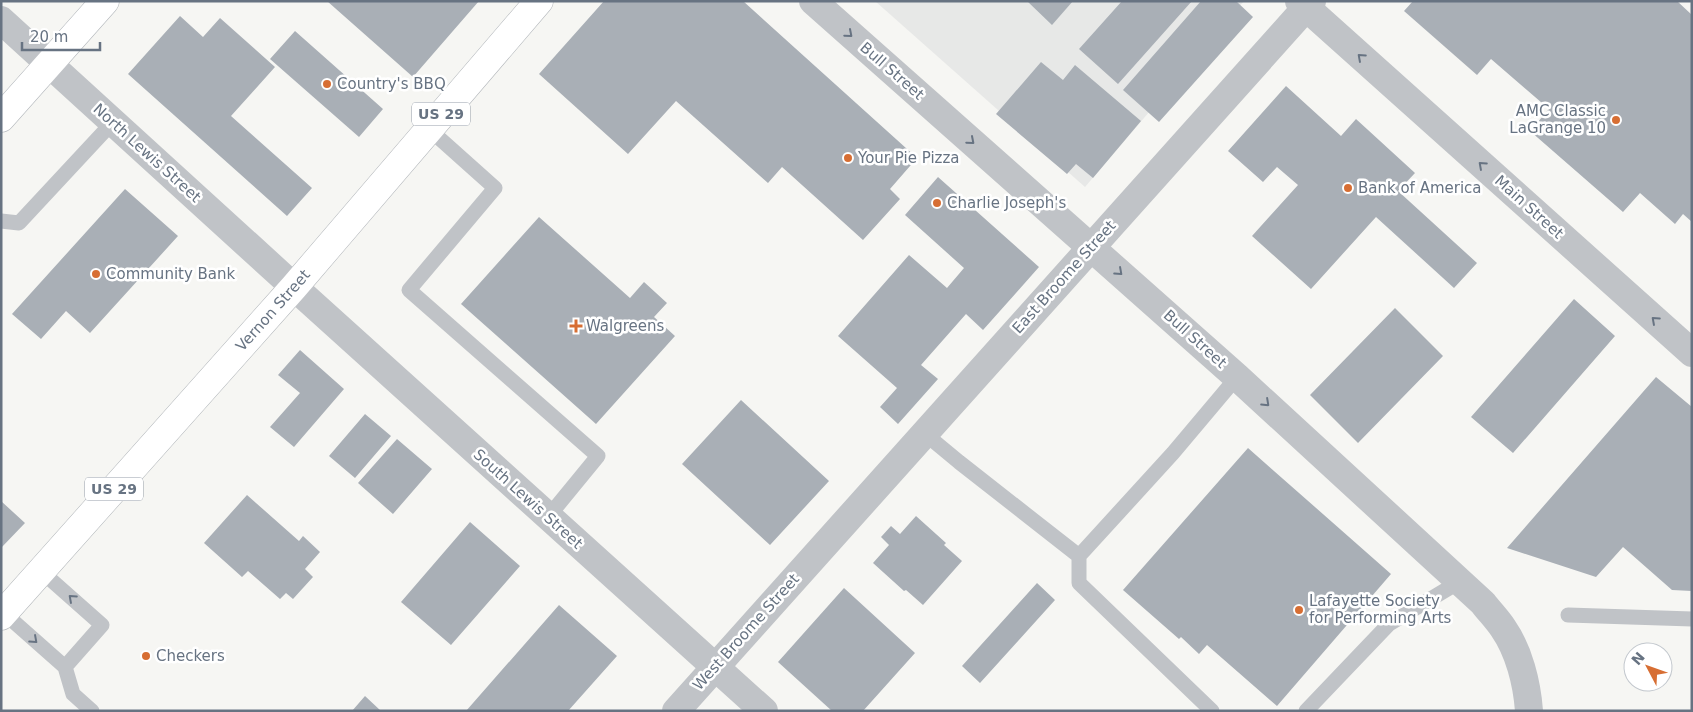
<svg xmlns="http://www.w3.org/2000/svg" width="1693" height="712" font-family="'DejaVu Sans',sans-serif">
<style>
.built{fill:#e7e8e7}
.building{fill:#a9afb6}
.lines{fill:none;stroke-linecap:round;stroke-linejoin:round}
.secondary-casing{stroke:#b2b6bb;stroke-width:29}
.primary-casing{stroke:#b3b7bb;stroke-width:29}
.service{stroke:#c0c3c7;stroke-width:15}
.minor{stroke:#c0c3c7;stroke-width:28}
.tertiary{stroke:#c0c3c7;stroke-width:28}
.secondary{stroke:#fff;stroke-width:28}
.primary{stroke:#fff;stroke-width:28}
.oneway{stroke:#677382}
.poi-dot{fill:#d76e33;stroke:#fff;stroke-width:2}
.labels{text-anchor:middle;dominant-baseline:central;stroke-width:5;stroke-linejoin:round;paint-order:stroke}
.shield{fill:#fff;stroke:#959da8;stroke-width:1}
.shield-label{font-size:14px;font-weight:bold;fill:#677382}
.street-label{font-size:15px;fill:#677382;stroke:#fff}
.poi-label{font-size:15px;fill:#677382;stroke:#fff;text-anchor:start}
</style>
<rect width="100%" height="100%" fill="#f6f6f3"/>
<path class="built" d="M 875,1 L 1244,1 L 1085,187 Z"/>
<path class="building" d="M 327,1 L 479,1 L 413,77 Z
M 604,1 L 743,1 L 917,158 L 890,189 L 900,199 L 863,240 L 782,167 L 768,183 L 676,101 L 628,154 L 539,74 Z
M 1027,1 L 1073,1 L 1052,25 Z
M 1122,1 L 1192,1 L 1118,84 L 1079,49 Z
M 1201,1 L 1236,1 L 1253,17 L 1159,122 L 1123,90 Z
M 1413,1 L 1677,1 L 1692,15 L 1692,222 L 1683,214 L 1675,224 L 1640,193 L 1623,212 L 1530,131 L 1549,109 L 1491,59 L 1477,75 L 1404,11 Z
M 180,16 L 203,37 L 220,18 L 275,67 L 231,116 L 312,188 L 287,216 L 128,74 Z
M 295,31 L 383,109 L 359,137 L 270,59 Z
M 1041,62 L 1063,80 L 1075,65 L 1141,121 L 1093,178 L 1076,164 L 1067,174 L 996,114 Z
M 1286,86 L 1341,136 L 1356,119 L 1415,173 L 1398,191 L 1477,263 L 1454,288 L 1376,217 L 1311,289 L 1252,236 L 1298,185 L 1277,167 L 1263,182 L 1228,151 Z
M 938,177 L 1039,267 L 983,330 L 966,314 L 921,365 L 938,379 L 898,424 L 880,407 L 897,388 L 838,336 L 909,255 L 947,288 L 964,268 L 905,215 Z
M 125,189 L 178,236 L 90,333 L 66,311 L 41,339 L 12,314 Z
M 539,217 L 630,298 L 644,282 L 667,303 L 654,317 L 675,336 L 596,424 L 461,304 Z
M 1574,299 L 1615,336 L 1513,453 L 1471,417 Z
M 1395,308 L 1443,356 L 1358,443 L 1310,395 Z
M 300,350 L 344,389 L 294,447 L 270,427 L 300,393 L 278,375 Z
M 1656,377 L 1692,407 L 1692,591 L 1672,590 L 1623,547 L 1596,577 L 1507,548 Z
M 741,400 L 829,481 L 770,545 L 682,464 Z
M 365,414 L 391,436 L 355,478 L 329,456 Z
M 397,439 L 432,469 L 393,514 L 358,483 Z
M 1248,448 L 1391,574 L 1277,706 L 1207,645 L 1199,654 L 1181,637 L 1179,639 L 1123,590 Z
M 247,495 L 299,541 L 303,536 L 320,552 L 305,569 L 313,577 L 293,599 L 286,593 L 280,599 L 248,571 L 242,577 L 204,543 Z
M 1,501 L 25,523 L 1,548 Z
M 916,516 L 946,543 L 944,545 L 962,561 L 923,605 L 906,590 L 904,591 L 873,563 L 889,545 L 881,537 L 891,526 L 900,534 Z
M 470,522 L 520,566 L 451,645 L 401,602 Z
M 1037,583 L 1055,600 L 980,683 L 962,666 Z
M 844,588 L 915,653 L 863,711 L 832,711 L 778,662 Z
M 559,605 L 617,656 L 568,711 L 466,711 Z
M 365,696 L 381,711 L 352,711 Z"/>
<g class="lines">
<defs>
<path id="secondary" d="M 1,118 L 105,1"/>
<g id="primary">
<path id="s1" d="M 1,616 L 294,287 L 539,1"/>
</g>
</defs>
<use href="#secondary" class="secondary-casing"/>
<use href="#primary" class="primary-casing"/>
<path class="service" d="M 429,129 L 495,188 L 409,290 L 598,456 L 548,517
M 1,221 L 19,223 L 113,122
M 924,433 L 959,462 L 1079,556 L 1079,583 L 1212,711
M 1079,556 L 1173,453 L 1237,377
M 41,571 L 102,625 L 65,667 L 73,694 L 92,711
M 4,613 L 65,667
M 1568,615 L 1692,619
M 1306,711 L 1389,624 L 1459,582"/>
<path class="minor" d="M 1,20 L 294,287 L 764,711
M 676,711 L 1312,1"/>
<path class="tertiary" d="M 813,1 L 1237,377 L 1483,603 C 1489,611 1497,619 1503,628 C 1519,651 1527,683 1529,711
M 1299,1 L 1692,353"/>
<use href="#secondary" class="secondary"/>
<use href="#primary" class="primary"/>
</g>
<defs><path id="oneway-chevron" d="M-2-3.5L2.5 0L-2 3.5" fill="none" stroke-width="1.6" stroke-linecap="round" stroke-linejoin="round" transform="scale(1.25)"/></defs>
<g class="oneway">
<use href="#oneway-chevron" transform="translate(849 34) rotate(41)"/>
<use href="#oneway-chevron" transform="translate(1361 57) rotate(-138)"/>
<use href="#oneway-chevron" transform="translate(971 141) rotate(41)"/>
<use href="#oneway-chevron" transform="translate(1482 165) rotate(-138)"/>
<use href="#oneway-chevron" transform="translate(1119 272) rotate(42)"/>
<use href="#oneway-chevron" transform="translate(1655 320) rotate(-138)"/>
<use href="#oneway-chevron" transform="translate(1266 403) rotate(43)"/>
<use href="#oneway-chevron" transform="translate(72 598) rotate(-138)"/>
<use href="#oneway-chevron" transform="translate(34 640) rotate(42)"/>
</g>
<g class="poi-dot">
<circle cx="327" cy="84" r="5"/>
<circle cx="1616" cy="120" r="5"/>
<circle cx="848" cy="158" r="5"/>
<circle cx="1348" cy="188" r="5"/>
<circle cx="937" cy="203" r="5"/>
<circle cx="96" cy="274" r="5"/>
<path d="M573.5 318.5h5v5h5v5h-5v5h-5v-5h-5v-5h5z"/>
<circle cx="1299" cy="610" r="5"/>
<circle cx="146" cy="656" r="5"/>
</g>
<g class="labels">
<g class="shield">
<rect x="412" y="102.5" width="58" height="23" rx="4"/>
<rect x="85" y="477.5" width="58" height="23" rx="4"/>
</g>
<g class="shield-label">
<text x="441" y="114">US 29</text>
<text x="114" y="489">US 29</text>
</g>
<g class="street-label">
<text transform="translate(892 71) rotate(41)">Bull Street</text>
<text transform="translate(147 153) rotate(42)">North Lewis Street</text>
<text transform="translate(1529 207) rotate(42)">Main Street</text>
<text transform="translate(1064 277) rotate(-48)">East Broome Street</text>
<text stroke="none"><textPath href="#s1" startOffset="409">Vernon Street</textPath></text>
<text transform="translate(1195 339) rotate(42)">Bull Street</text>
<text transform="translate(528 499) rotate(42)">South Lewis Street</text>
<text transform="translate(746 632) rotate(-48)">West Broome Street</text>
</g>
<g class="poi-label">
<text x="337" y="84">Country's BBQ</text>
<text x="1606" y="111" text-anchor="end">AMC Classic<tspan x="1606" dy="17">LaGrange 10</tspan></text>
<text x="858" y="158">Your Pie Pizza</text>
<text x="1358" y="188">Bank of America</text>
<text x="947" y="203">Charlie Joseph's</text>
<text x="106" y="274">Community Bank</text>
<text x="586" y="326">Walgreens</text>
<text x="1309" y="601">Lafayette Society<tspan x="1309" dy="17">for Performing Arts</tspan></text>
<text x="156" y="656">Checkers</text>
</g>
</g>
<rect width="1693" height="712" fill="none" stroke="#677382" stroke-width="5"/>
<g transform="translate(1648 667) rotate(311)"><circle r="24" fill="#ffffff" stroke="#c2c7cd"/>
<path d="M0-4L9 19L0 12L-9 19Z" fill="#d76e33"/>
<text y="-8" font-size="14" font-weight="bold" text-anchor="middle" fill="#677382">N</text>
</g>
<path d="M22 42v8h78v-8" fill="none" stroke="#677382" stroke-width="2.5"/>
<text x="30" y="42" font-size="15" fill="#677382" stroke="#ffffff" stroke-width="4" paint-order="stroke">20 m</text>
</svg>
